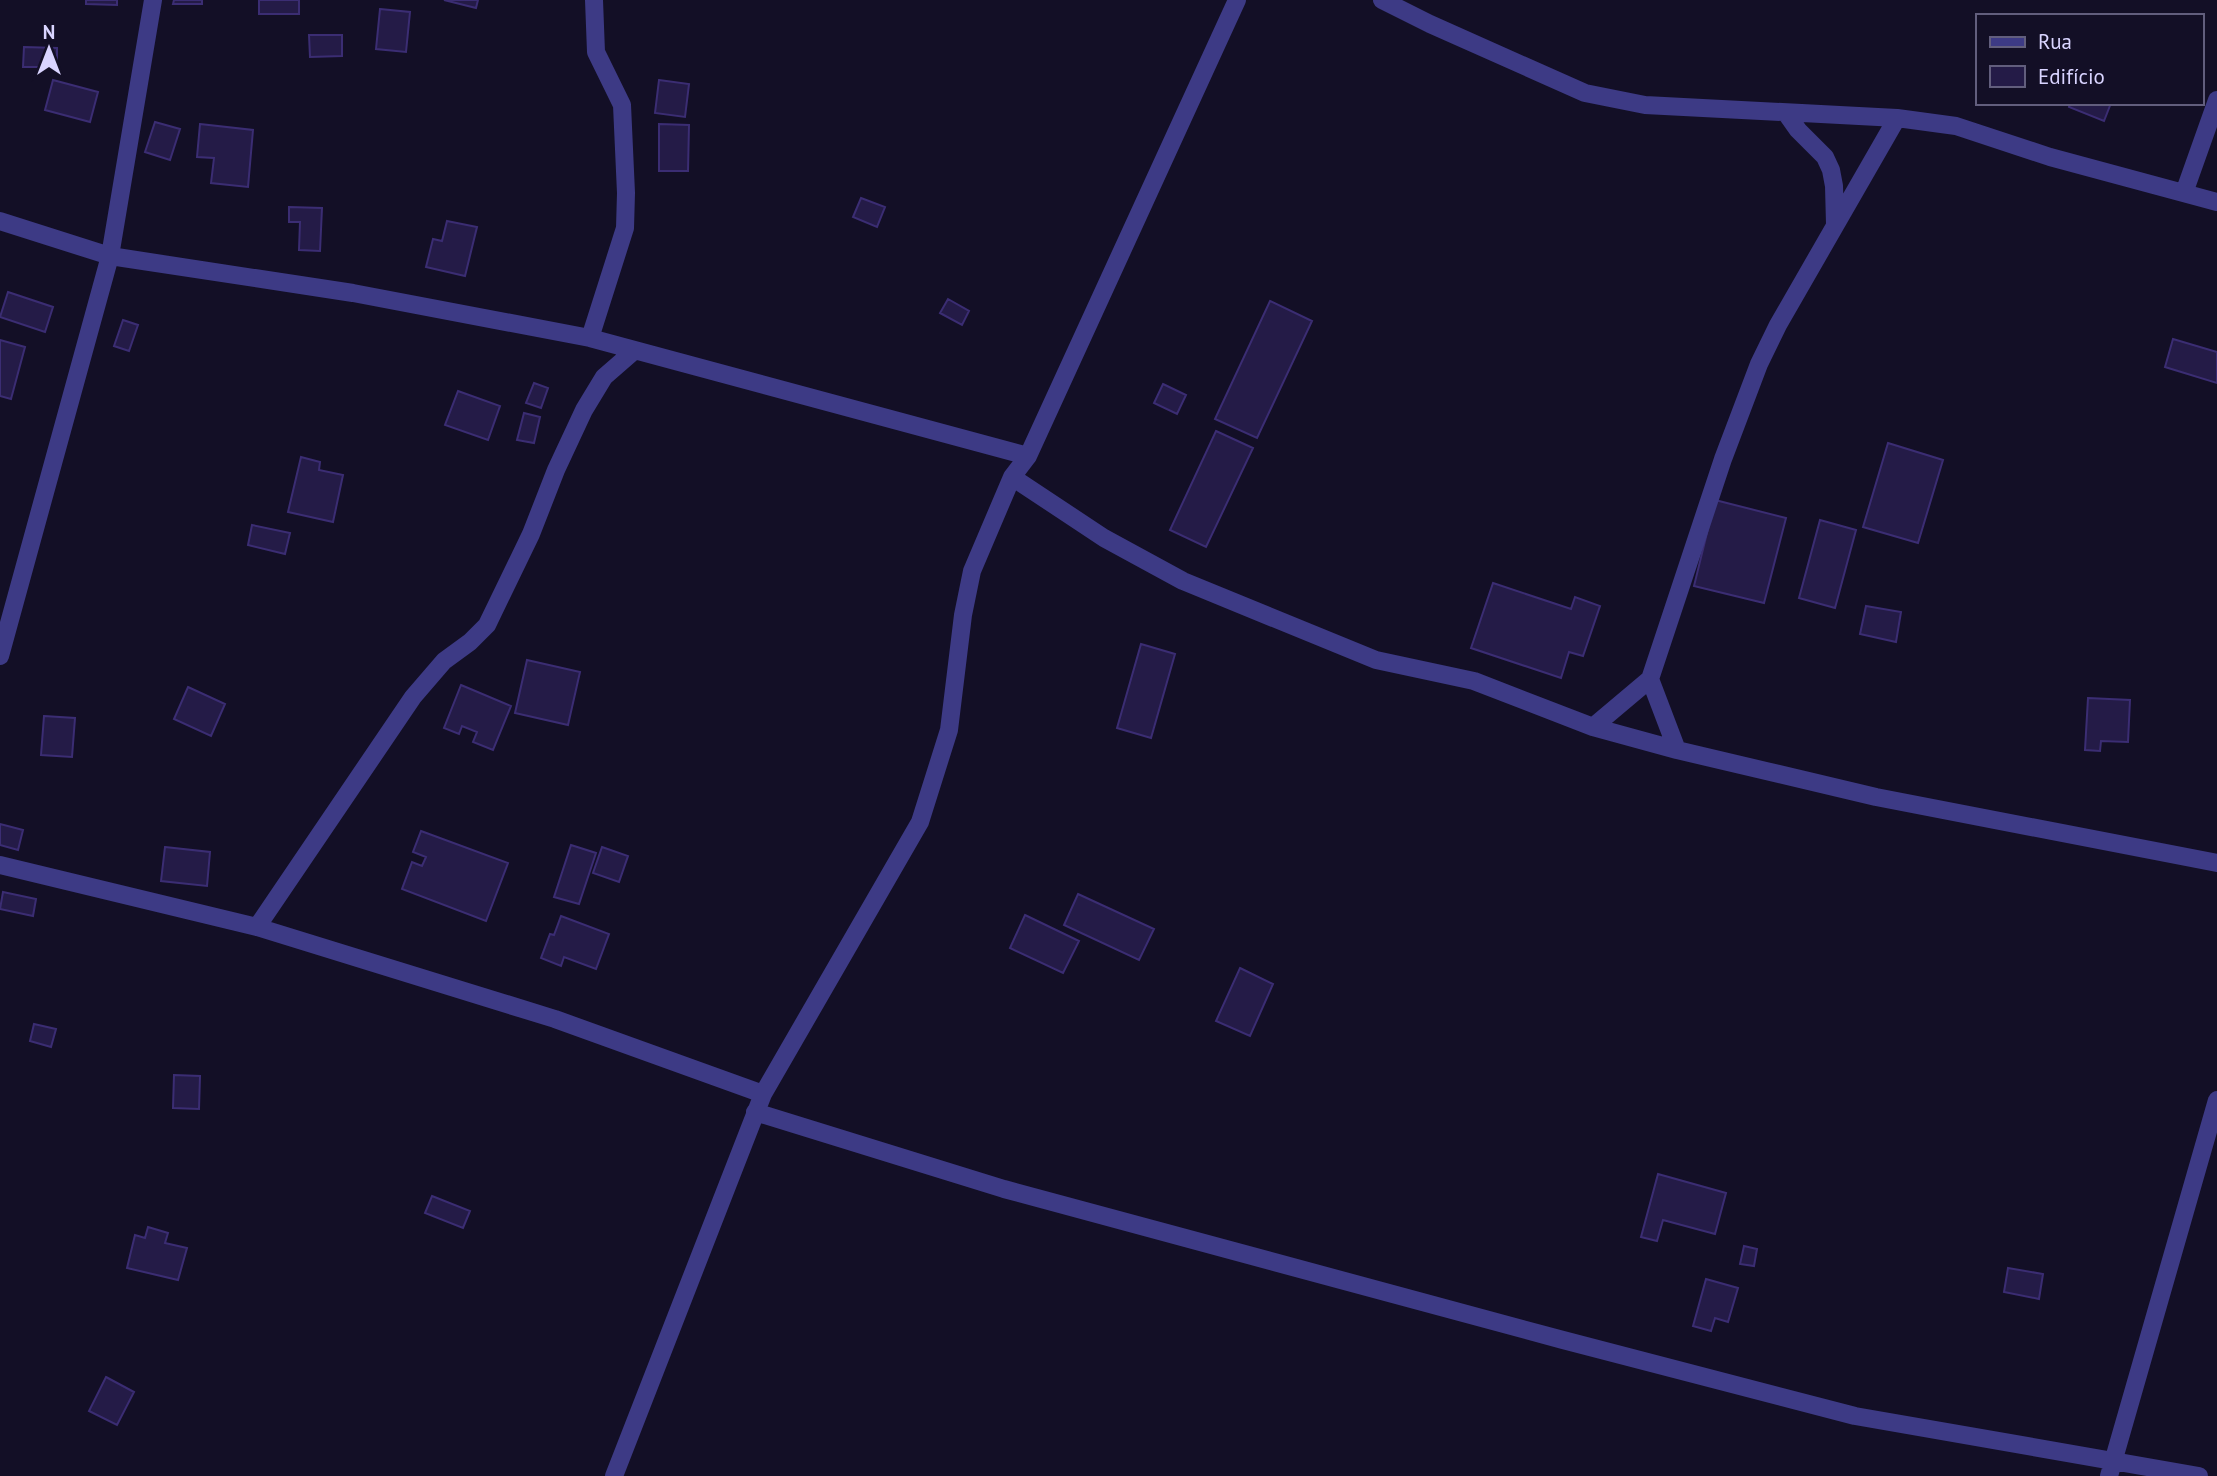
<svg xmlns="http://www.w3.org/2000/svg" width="2217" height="1476" font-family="'PT Sans',sans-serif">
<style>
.building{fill:#241b47;stroke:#3b2d73;stroke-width:2}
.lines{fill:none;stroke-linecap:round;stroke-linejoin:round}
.minor{stroke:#3d3a85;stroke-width:18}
</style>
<rect width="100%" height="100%" fill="#130f26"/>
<path class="building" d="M 86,0 L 117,0 L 117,5 L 86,4 Z
M 174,0 L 202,0 L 202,4 L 173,4 Z
M 259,0 L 299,0 L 299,14 L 259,14 Z
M 444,0 L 478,0 L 476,8 Z
M 380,9 L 410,12 L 406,52 L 376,49 Z
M 309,35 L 342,35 L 342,56 L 310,57 Z
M 24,47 L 57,48 L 57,67 L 23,67 Z
M 53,80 L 98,92 L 90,122 L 45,110 Z
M 659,80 L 689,84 L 685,117 L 655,113 Z
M 2070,103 L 2111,103 L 2104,121 L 2069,107 Z
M 155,122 L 180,129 L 170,160 L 145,152 Z
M 200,124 L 253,130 L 248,187 L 211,183 L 214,158 L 197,157 Z
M 659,124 L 689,125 L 688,171 L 659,171 Z
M 861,198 L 885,207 L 877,227 L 853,217 Z
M 289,207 L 322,208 L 320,251 L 299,250 L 300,222 L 289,222 Z
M 447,221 L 477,227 L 465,276 L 426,267 L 433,239 L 442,241 Z
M 8,292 L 53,307 L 45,332 L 0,317 Z
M 948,299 L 969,311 L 962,325 L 940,313 Z
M 1270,301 L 1312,321 L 1257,438 L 1215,419 Z
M 123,320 L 138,325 L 129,351 L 114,346 Z
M 2173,339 L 2217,352 L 2217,383 L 2165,367 Z
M 0,340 L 25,347 L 11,399 L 0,396 Z
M 534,383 L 548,388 L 541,408 L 526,403 Z
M 1163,384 L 1186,395 L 1177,414 L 1154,403 Z
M 458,391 L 500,406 L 488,440 L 445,425 Z
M 524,413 L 540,417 L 534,443 L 517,440 Z
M 1216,431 L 1253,448 L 1206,547 L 1170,530 Z
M 1888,443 L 1943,460 L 1918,543 L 1863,527 Z
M 301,457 L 320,462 L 319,470 L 343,475 L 333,522 L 288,512 Z
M 1715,500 L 1786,518 L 1764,603 L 1694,586 Z
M 1820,520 L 1856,530 L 1835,608 L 1799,598 Z
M 252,525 L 290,533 L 285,554 L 248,545 Z
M 1493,583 L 1571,609 L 1575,597 L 1600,606 L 1583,656 L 1569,652 L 1561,678 L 1471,648 Z
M 1866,606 L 1901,612 L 1896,642 L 1860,634 Z
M 1141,644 L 1175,654 L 1151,738 L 1117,728 Z
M 527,660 L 580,672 L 568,725 L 515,713 Z
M 461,685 L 511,706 L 493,750 L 473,742 L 477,732 L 462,726 L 459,734 L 444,728 Z
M 188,687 L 225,704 L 211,736 L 174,719 Z
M 2088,698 L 2130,700 L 2128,742 L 2101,741 L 2100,751 L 2085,750 Z
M 44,716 L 75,718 L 72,757 L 41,755 Z
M 0,824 L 23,830 L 18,850 L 0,845 Z
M 421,831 L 508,863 L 486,921 L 402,889 L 412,862 L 422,866 L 426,857 L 413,852 Z
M 571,845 L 596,853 L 579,904 L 554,897 Z
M 165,847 L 210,852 L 207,886 L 161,881 Z
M 602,847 L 628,856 L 619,882 L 593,873 Z
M 3,892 L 36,899 L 33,916 L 0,909 Z
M 1078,894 L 1154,929 L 1139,960 L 1064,925 Z
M 1025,915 L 1079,941 L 1063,973 L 1010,948 Z
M 561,916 L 609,934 L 596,969 L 564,957 L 561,966 L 541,958 L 550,934 L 554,935 Z
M 1240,968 L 1273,984 L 1250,1036 L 1216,1021 Z
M 34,1024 L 56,1029 L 51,1047 L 30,1041 Z
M 174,1075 L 200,1076 L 199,1109 L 173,1108 Z
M 1658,1174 L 1726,1193 L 1715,1234 L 1663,1220 L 1657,1241 L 1641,1237 Z
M 432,1196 L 470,1211 L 463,1228 L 425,1213 Z
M 148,1227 L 168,1233 L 165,1243 L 187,1248 L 178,1280 L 127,1268 L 135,1235 L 145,1238 Z
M 1744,1246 L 1757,1249 L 1754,1266 L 1740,1264 Z
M 2008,1268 L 2043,1274 L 2039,1299 L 2004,1292 Z
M 1706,1279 L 1738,1288 L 1728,1322 L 1715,1318 L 1711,1331 L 1693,1326 Z
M 106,1377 L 134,1392 L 117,1425 L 89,1411 Z"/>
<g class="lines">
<path class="minor" d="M 1382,0 L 1430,24 L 1585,93 L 1645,105 L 1897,118 L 1956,126 L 2050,157 L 2217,202
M 1786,113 L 1798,130 L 1825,157 L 1831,170 L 1834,186 L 1835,224
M 2184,193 L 2217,100
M 0,221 L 110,256 L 353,293 L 590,338 L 1028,456
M 590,338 L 625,228 L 626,193 L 622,105 L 596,52 L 594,0
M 1012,477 L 1104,538 L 1183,581 L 1376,660 L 1474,681 L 1593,727 L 1677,750 L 1876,797 L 2217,863
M 0,656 L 110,256 L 153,0
M 1650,679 L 1677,750
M 1593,727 L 1650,679 L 1723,459 L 1759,364 L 1778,325 L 1897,118
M 0,865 L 257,927 L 555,1019 L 763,1094
M 257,927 L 413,697 L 444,661 L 470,642 L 487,625 L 531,534 L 556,470 L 584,410 L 604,377 L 635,350
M 755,1112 L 1004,1189 L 1563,1340 L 1855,1416 L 2199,1476
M 614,1476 L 763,1094 L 920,822 L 949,730 L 963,615 L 972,571 L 1012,477 L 1028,456 L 1237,0
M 2109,1476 L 2217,1100"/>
</g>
<rect x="1976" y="14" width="228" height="91" fill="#130f26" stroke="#625e7d" stroke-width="2"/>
<rect x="1990" y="37" width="35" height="10" fill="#3d3a85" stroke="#625e7d" stroke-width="2"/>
<text x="2038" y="49" font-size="21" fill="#d9d4ff">Rua</text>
<rect x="1990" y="66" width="35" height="21" fill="#241b47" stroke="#625e7d" stroke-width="2"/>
<text x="2038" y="84" font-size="21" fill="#d9d4ff">Edifício</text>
<g transform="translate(49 49)" stroke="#130f26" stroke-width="5" paint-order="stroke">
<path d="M0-5L12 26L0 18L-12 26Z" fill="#d9d4ff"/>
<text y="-10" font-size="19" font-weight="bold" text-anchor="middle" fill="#d9d4ff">N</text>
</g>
</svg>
